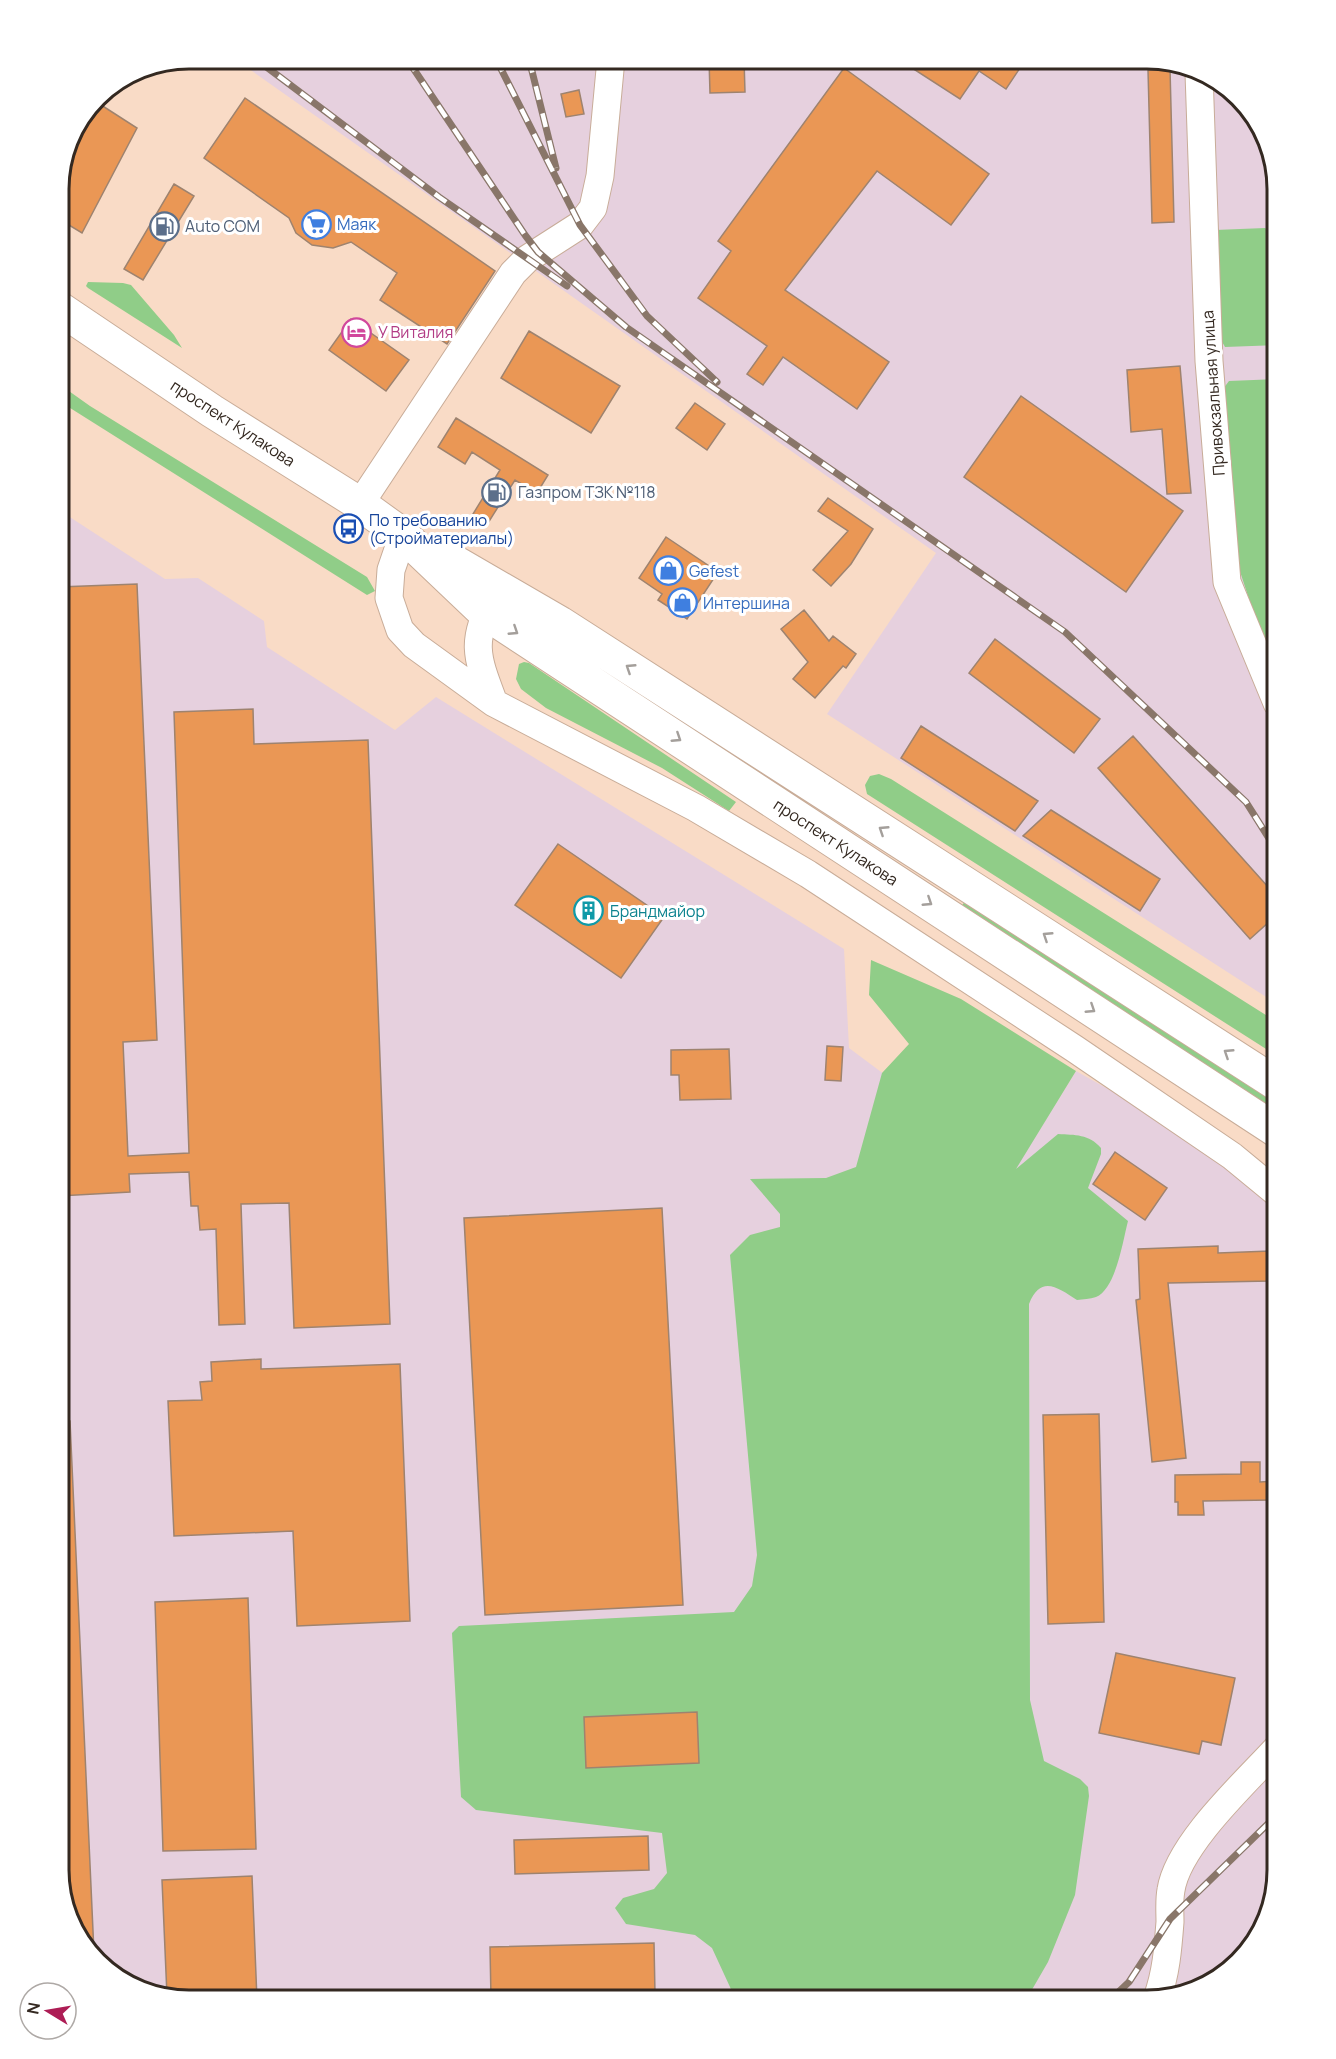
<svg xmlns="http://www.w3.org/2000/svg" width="1336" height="2059" font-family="Manrope,sans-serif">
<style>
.industrial{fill:#e6d0de}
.green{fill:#90cd88}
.building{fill:#ea9755;stroke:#9e836f;stroke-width:1.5}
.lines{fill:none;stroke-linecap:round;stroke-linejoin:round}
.minor-casing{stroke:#c8ac98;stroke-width:29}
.major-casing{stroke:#c8ac98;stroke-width:35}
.minor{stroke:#fff;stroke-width:27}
.major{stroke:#fff;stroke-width:33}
.rail-casing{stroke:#897669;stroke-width:7}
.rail{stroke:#fff;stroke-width:4.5;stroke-dasharray:14;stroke-linecap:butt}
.oneway{stroke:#a49f9b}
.labels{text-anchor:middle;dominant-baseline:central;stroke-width:6;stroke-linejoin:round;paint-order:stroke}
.shop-label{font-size:16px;fill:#366cbe;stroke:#fff;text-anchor:start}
.service-label{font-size:16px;fill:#4e5e75;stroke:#fff;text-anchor:start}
.hotel-label{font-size:16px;fill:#b23c85;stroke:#fff;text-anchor:start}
.street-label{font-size:16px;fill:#342921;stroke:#fff}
.transit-label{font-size:16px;fill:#164399;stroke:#fff;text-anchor:start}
.culture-label{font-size:16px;fill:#0d838f;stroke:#fff;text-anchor:start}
.rim{fill:none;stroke:#342921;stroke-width:3}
</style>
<rect width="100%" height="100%" fill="#f9dbc6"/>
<path class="industrial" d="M 235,59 L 1156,59 L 1220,81 L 1264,131 L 1277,189 L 1277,1004 L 827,714 L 936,553 Z
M 59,510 L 165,579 L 198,578 L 264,621 L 267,647 L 395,730 L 436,697 L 844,949 L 849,1048 L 1014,1171 L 1076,1071 L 1277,1184 L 1277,1871 L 1260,1936 L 1205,1987 L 1147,2000 L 181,2000 L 117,1979 L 72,1928 L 59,1870 Z"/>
<path class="green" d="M 1265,228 L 1277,236 L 1277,345 L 1225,347 L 1220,338 L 1215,230 Z
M 88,282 L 123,283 L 131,285 L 174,335 L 182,348 L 88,288 L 86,286 Z
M 1277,379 L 1277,670 L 1249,599 L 1234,553 L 1223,389 L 1229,381 Z
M 59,384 L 90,406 L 367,577 L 375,591 L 367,595 L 59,401 Z
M 524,662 L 529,663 L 736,802 L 729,811 L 662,768 L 546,708 L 521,689 L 516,679 L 519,664 Z
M 879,774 L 891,779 L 1277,1022 L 1277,1056 L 867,794 L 865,785 L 870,776 Z
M 966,900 L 1277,1103 L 1277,1115 L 960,908 Z
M 871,960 L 961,999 L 1076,1071 L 1016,1169 L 1058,1134 C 1075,1135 1089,1134 1101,1148 L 1101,1154 L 1088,1188 L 1128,1221 C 1123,1240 1116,1289 1096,1297 C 1090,1299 1083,1299 1077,1300 C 1058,1288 1041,1274 1029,1304 L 1030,1700 L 1044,1761 L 1080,1779 L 1088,1787 L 1089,1796 L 1075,1895 L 1048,1962 L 1026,2000 L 736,2000 L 712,1948 L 695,1935 L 626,1924 L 615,1908 L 623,1898 L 654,1889 L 667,1873 L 662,1833 L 476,1810 L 461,1797 L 452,1633 L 459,1626 L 734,1612 L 752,1586 L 757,1555 L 730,1255 L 750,1235 L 780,1227 L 780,1214 L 750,1179 L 826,1178 L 856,1167 L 882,1073 L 909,1044 L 869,995 Z"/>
<path class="building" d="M 709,59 L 744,59 L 745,92 L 710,93 Z
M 898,59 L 1026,59 L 1006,89 L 979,71 L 960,99 Z
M 844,68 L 989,174 L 951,225 L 877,171 L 785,290 L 889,362 L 857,409 L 783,357 L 763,385 L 747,374 L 767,346 L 698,298 L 731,251 L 718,241 Z
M 1170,69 L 1174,222 L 1152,223 L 1148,70 Z
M 579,90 L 584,114 L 566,117 L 561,94 Z
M 245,98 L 495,271 L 447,344 L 380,300 L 397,273 L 351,242 L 333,248 L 312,245 L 296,233 L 289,218 L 204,158 Z
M 98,103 L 137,128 L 82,233 L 59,219 L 59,181 L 72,131 L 84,115 L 89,118 Z
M 174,184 L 194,196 L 143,280 L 124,269 Z
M 351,319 L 409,360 L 386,391 L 329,350 Z
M 529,331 L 620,386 L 591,433 L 501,378 Z
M 1180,366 L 1191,493 L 1167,494 L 1162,429 L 1131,432 L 1127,370 Z
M 1021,396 L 1183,511 L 1126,592 L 964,477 Z
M 695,403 L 725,424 L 707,450 L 676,428 Z
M 456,418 L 548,475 L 537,493 L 515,480 L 488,523 L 473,514 L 500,470 L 472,452 L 465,464 L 438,447 Z
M 828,498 L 873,529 L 851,564 L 831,586 L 813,570 L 848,531 L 818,511 Z
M 666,537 L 718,572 L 687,619 L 658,600 L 662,594 L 639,578 Z
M 137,584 L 157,1040 L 123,1042 L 128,1156 L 189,1153 L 174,712 L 253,709 L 254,744 L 368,740 L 390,1324 L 294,1328 L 289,1203 L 241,1204 L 245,1324 L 219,1325 L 216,1229 L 200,1230 L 198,1206 L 191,1206 L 189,1172 L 129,1174 L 130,1192 L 59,1196 L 59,587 Z
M 804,610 L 829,641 L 833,636 L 856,654 L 846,668 L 843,666 L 815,698 L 793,679 L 808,662 L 781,629 Z
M 995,639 L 1100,719 L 1074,753 L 969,673 Z
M 921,726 L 1038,801 L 1015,831 L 901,758 Z
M 1133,736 L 1278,898 L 1278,914 L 1250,939 L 1098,768 Z
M 1051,810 L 1160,879 L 1140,911 L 1023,836 Z
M 558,844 L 664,917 L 621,978 L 515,905 Z
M 827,1046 L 843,1047 L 841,1081 L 825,1080 Z
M 729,1049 L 731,1099 L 680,1100 L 679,1075 L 671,1075 L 671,1050 Z
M 1115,1152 L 1167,1188 L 1145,1220 L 1093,1184 Z
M 662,1208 L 683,1605 L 485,1615 L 464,1218 Z
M 1218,1246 L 1218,1253 L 1270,1251 L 1270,1281 L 1168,1283 L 1186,1458 L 1152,1462 L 1136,1300 L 1140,1299 L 1138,1249 Z
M 261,1359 L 261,1369 L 400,1364 L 410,1621 L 297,1626 L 293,1531 L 174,1536 L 168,1401 L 202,1400 L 200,1382 L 212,1381 L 211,1362 Z
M 1099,1414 L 1104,1622 L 1048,1624 L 1043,1415 Z
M 70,1421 L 94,1953 L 72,1928 L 58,1870 L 59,1422 Z
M 1241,1462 L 1260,1462 L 1260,1482 L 1274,1481 L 1275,1500 L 1203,1501 L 1204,1515 L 1178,1515 L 1178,1502 L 1175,1502 L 1175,1475 L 1241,1474 Z
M 248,1598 L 256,1849 L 163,1851 L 155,1602 Z
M 1116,1653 L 1235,1678 L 1221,1745 L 1202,1741 L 1199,1754 L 1099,1733 Z
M 697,1712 L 699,1763 L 586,1768 L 584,1717 Z
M 648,1836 L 649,1870 L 515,1874 L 514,1840 Z
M 252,1876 L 257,2000 L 181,2000 L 167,1996 L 162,1880 Z
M 654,1943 L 655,1994 L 491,1998 L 490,1947 Z"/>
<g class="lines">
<defs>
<path id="minor" d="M 1199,73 L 1209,361 L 1227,582 L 1277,703
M 360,504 L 513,273 L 527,259 L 580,225 L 593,208 L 600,176 L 611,59
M 403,535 L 391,570 L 389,598 L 400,630 L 414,645 L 494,703 L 696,808 L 808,874 L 1075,1049 L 1232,1156 L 1277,1193
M 494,703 C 477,658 469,641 495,596
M 1157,1998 C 1166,1974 1168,1948 1170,1922 C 1170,1911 1169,1900 1171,1890 C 1178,1844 1246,1782 1277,1748"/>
<path id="major" d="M 59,308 L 212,411 L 360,504 L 403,535 L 485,613 L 1277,1131
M 441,554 L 560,623 L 1277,1084"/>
</defs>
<use href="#minor" class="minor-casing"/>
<use href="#major" class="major-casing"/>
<use href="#minor" class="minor"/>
<use href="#major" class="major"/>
<defs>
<path id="rail" d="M 256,59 L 439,197 L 567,286
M 407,59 L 525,235 L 538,252 L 626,327 L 1065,632 L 1246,802 L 1277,851
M 496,59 L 580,225 L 647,316 L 717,382
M 529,59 L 556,168
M 1110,2000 L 1129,1982 L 1170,1919 L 1277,1815"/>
</defs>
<use href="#rail" class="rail-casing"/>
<use href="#rail" class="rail"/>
</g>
<defs><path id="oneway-chevron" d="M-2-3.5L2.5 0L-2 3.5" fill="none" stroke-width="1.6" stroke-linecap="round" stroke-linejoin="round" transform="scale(1.5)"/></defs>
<g class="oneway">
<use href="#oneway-chevron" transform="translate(514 631) rotate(33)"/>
<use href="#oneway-chevron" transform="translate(630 668) rotate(-147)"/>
<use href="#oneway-chevron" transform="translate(677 738) rotate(33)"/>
<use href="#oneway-chevron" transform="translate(883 830) rotate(-147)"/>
<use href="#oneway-chevron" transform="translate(928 902) rotate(33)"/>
<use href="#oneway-chevron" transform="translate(1047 936) rotate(-147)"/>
<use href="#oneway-chevron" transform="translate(1091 1009) rotate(33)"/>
<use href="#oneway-chevron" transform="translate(1228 1053) rotate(-147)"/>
</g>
<defs>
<symbol id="supermarket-ring" viewBox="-11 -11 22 22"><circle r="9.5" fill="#fff" stroke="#3f7fe0" stroke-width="1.5"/><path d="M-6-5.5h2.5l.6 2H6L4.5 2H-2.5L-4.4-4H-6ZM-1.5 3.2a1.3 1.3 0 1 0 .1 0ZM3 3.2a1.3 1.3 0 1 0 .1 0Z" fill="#3f7fe0"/></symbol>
<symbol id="fuel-ring" viewBox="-11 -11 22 22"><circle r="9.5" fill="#fff" stroke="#5c6f8a" stroke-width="1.5"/><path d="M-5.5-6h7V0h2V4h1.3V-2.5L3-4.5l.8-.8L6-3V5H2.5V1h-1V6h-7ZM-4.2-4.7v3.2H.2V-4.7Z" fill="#5c6f8a"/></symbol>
<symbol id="hotel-ring" viewBox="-11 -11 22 22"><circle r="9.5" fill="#fff" stroke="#d1479c" stroke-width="1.5"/><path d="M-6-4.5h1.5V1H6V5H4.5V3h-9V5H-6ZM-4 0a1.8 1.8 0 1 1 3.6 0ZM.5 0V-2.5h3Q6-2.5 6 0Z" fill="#d1479c"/></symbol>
<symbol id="bus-ring" viewBox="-11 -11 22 22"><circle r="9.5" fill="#fff" stroke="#1a4fb4" stroke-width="1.5"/><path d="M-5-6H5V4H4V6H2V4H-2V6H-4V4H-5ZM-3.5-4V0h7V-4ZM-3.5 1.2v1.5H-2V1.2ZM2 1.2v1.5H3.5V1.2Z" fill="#1a4fb4"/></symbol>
<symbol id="shop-ring" viewBox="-11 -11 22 22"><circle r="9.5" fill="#fff" stroke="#3f7fe0" stroke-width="1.5"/><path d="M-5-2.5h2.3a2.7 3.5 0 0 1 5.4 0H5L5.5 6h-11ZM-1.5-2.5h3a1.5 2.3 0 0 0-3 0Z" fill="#3f7fe0"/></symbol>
<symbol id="building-ring" viewBox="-11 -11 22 22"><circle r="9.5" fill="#fff" stroke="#0f9aa8" stroke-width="1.5"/><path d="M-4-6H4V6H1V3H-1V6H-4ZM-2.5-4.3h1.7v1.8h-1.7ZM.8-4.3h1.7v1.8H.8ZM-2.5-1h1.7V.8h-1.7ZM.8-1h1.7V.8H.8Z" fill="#0f9aa8"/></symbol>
</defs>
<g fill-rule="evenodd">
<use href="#supermarket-ring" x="300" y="208" width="33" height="33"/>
<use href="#fuel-ring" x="148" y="210" width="33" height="33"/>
<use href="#hotel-ring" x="340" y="316" width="33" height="33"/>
<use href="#fuel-ring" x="480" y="476" width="33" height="33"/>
<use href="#bus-ring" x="332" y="512" width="33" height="33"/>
<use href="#shop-ring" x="652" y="554" width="33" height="33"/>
<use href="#shop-ring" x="666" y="586" width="33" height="33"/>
<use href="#building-ring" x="572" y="894" width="33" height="33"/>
</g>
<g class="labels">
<g class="shop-label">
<text x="337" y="224">Маяк</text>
<text x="689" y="571">Gefest</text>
<text x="703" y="603">Интершина</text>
</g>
<g class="service-label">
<text x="185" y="226">Auto COM</text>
<text x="518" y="492">Газпром ТЗК №118</text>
</g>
<g class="hotel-label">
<text x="378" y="332">У Виталия</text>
</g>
<g class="street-label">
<text transform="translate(1213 393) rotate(-94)">Привокзальная улица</text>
<text transform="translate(233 423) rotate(33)">проспект Кулакова</text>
<text transform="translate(836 842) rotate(33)">проспект Кулакова</text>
</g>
<g class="transit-label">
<text x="369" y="520">По требованию<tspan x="369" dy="18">(Стройматериалы)</tspan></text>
</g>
<g class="culture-label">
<text x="610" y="911">Брандмайор</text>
</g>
</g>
<path d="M0 0H1336V2059H0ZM189 69H1147A120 120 0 0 1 1267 189V1870A120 120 0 0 1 1147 1990H189A120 120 0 0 1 69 1870V189A120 120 0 0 1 189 69Z" fill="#fff" fill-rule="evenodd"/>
<path class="rim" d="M189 69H1147A120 120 0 0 1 1267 189V1870A120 120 0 0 1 1147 1990H189A120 120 0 0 1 69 1870V189A120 120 0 0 1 189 69Z"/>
<g transform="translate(48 2011) rotate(281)"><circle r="28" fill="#ffffff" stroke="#aea9a6" stroke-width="1.5"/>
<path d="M0-4.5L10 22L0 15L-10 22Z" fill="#ad1d55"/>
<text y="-9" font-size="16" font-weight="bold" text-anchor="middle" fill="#342921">N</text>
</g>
</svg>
